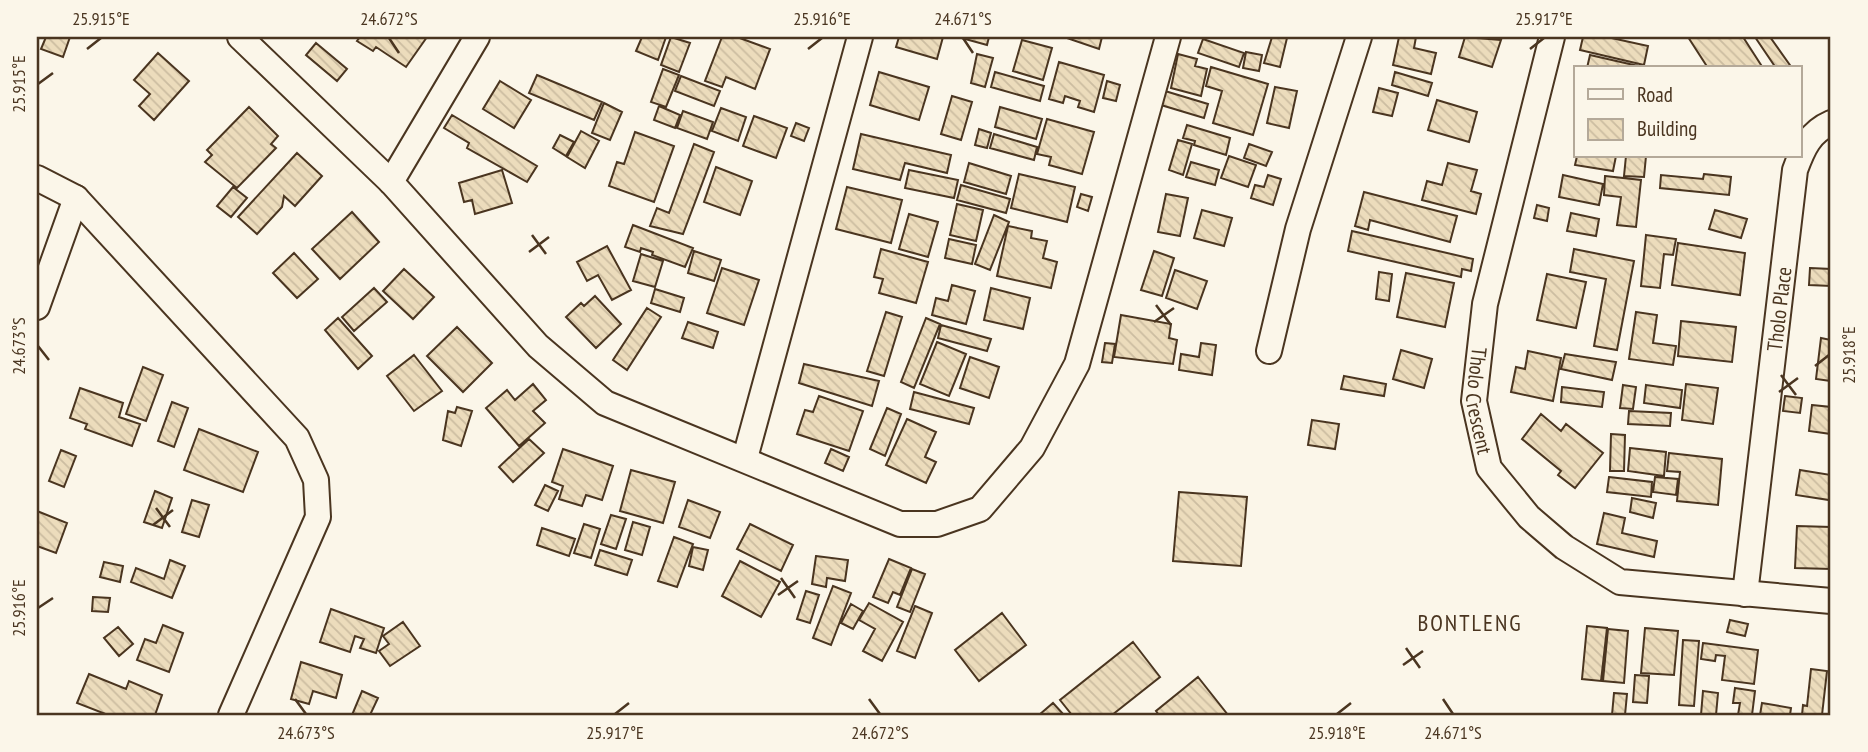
<svg xmlns="http://www.w3.org/2000/svg" width="1868" height="752" font-family="'PT Sans Narrow',sans-serif">
<style>
.building{fill:url(#building-back-hatch);stroke:#4a3520;stroke-width:2}
.lines{fill:none;stroke-linecap:round;stroke-linejoin:round}
.minor-casing{stroke:#4a3520;stroke-width:28}
.minor{stroke:#fbf6e9;stroke-width:24}
.ticks{fill:none;stroke:#4a3520;stroke-width:2.5}
.labels{text-anchor:middle;dominant-baseline:central;stroke-width:5;stroke-linejoin:round;paint-order:stroke}
.street-label{font-size:21px;fill:#4a3520;stroke:#fbf6e9}
.neighbourhood-label{font-size:23px;letter-spacing:2px;fill:#4a3520;stroke:#fbf6e9}
.neatline{fill:none;stroke:#4a3520;stroke-width:2.5}
.ticks-label{font-size:18px;text-anchor:middle;fill:#4a3520}
</style>
<defs>
<pattern id="building-back-hatch" width="6" height="6" patternUnits="userSpaceOnUse" patternTransform="scale(1.75)"><rect width="6" height="6" fill="#ecdcbc"/><path d="M-1 5l2 2M0 0l6 6M5-1l2 2" fill="none" stroke="#ccbda1"/></pattern>
</defs>
<rect width="100%" height="100%" fill="#fbf6e9"/>
<path class="building" d="M 46,37 L 70,37 L 63,57 L 41,49 Z
M 360,37 L 427,37 L 406,67 L 376,47 L 373,51 L 357,41 Z
M 642,37 L 666,37 L 658,60 L 636,51 Z
M 671,37 L 690,43 L 679,72 L 661,65 Z
M 722,37 L 737,37 L 770,49 L 755,89 L 726,77 L 722,87 L 705,81 Z
M 899,37 L 943,37 L 937,59 L 896,47 Z
M 958,37 L 989,37 L 987,45 Z
M 1064,37 L 1102,37 L 1099,49 Z
M 1272,37 L 1287,38 L 1280,67 L 1264,63 Z
M 1399,37 L 1416,37 L 1414,48 L 1436,53 L 1431,74 L 1393,65 Z
M 1465,37 L 1501,40 L 1492,67 L 1459,57 Z
M 1583,37 L 1607,37 L 1648,46 L 1644,65 L 1580,50 Z
M 1688,37 L 1743,37 L 1763,68 L 1708,68 Z
M 1755,37 L 1770,37 L 1792,68 L 1776,68 Z
M 1203,39 L 1244,53 L 1239,67 L 1198,53 Z
M 1022,40 L 1052,48 L 1043,80 L 1013,71 Z
M 316,43 L 347,69 L 337,81 L 306,55 Z
M 1246,52 L 1262,55 L 1259,71 L 1243,68 Z
M 158,53 L 189,81 L 154,120 L 139,106 L 150,94 L 134,80 Z
M 977,54 L 993,58 L 985,87 L 971,83 Z
M 1178,54 L 1197,59 L 1195,66 L 1207,69 L 1201,96 L 1171,88 Z
M 1590,55 L 1647,68 L 1587,68 Z
M 1059,62 L 1104,75 L 1094,112 L 1078,107 L 1080,101 L 1065,96 L 1063,103 L 1049,99 Z
M 1211,67 L 1268,84 L 1253,135 L 1213,123 L 1222,91 L 1206,86 Z
M 663,69 L 679,75 L 666,107 L 651,102 Z
M 879,72 L 929,87 L 919,120 L 870,105 Z
M 995,72 L 1044,86 L 1040,101 L 991,87 Z
M 1395,72 L 1432,83 L 1428,96 L 1392,85 Z
M 537,75 L 602,102 L 594,120 L 529,93 Z
M 681,76 L 720,91 L 714,106 L 675,91 Z
M 500,81 L 531,100 L 514,128 L 483,109 Z
M 1107,81 L 1120,85 L 1116,101 L 1103,98 Z
M 1275,87 L 1297,91 L 1289,128 L 1267,123 Z
M 1379,88 L 1398,93 L 1392,116 L 1373,112 Z
M 1165,91 L 1208,104 L 1204,118 L 1161,105 Z
M 952,96 L 972,102 L 961,140 L 941,134 Z
M 1437,100 L 1477,112 L 1469,142 L 1428,130 Z
M 604,103 L 622,112 L 610,140 L 592,133 Z
M 659,106 L 680,115 L 675,128 L 654,120 Z
M 249,107 L 278,136 L 271,144 L 276,148 L 237,188 L 205,162 L 212,155 L 207,150 Z
M 1000,107 L 1042,119 L 1036,139 L 995,127 Z
M 721,108 L 746,117 L 738,141 L 712,131 Z
M 683,111 L 713,122 L 707,139 L 677,128 Z
M 452,115 L 537,166 L 527,182 L 467,148 L 469,143 L 444,128 Z
M 754,116 L 787,128 L 776,158 L 743,146 Z
M 1047,119 L 1094,132 L 1082,174 L 1049,165 L 1051,157 L 1037,154 Z
M 796,123 L 809,128 L 804,141 L 791,136 Z
M 1187,125 L 1230,138 L 1226,155 L 1194,145 L 1195,141 L 1183,138 Z
M 979,129 L 991,133 L 987,148 L 975,145 Z
M 581,131 L 599,141 L 585,168 L 567,157 Z
M 635,132 L 674,146 L 654,202 L 609,186 L 617,162 L 624,164 Z
M 861,134 L 951,155 L 947,173 L 905,163 L 900,180 L 853,169 Z
M 994,134 L 1037,147 L 1034,160 L 990,148 Z
M 560,135 L 574,142 L 566,156 L 553,148 Z
M 1178,140 L 1192,144 L 1183,175 L 1169,170 Z
M 694,144 L 714,152 L 683,234 L 650,226 L 657,208 L 669,213 Z
M 1249,144 L 1272,152 L 1266,166 L 1244,158 Z
M 297,153 L 322,176 L 295,206 L 284,196 L 282,207 L 257,234 L 238,217 Z
M 1229,156 L 1256,165 L 1248,187 L 1221,178 Z
M 1577,156 L 1616,156 L 1613,171 L 1575,165 Z
M 1626,156 L 1646,156 L 1644,177 L 1624,176 Z
M 1191,162 L 1219,170 L 1215,185 L 1186,177 Z
M 969,163 L 1011,176 L 1006,194 L 964,182 Z
M 1448,163 L 1477,170 L 1471,191 L 1481,194 L 1476,214 L 1422,200 L 1427,181 L 1442,185 Z
M 716,167 L 752,181 L 740,215 L 704,202 Z
M 502,170 L 512,203 L 475,214 L 472,200 L 464,202 L 459,183 Z
M 909,170 L 958,180 L 954,198 L 905,188 Z
M 1019,174 L 1075,187 L 1067,222 L 1011,208 Z
M 1704,174 L 1731,177 L 1729,195 L 1660,188 L 1661,175 L 1703,179 Z
M 1268,175 L 1281,179 L 1273,205 L 1251,198 L 1255,185 L 1264,187 Z
M 1563,175 L 1603,184 L 1599,205 L 1559,197 Z
M 1605,176 L 1641,180 L 1636,227 L 1617,225 L 1621,197 L 1604,195 Z
M 961,185 L 1010,199 L 1006,213 L 957,200 Z
M 233,187 L 247,198 L 231,217 L 217,206 Z
M 847,187 L 902,200 L 891,243 L 836,229 Z
M 1364,192 L 1457,216 L 1450,242 L 1370,220 L 1368,230 L 1355,226 Z
M 1081,194 L 1092,197 L 1088,211 L 1077,207 Z
M 1166,194 L 1188,198 L 1180,236 L 1158,232 Z
M 957,204 L 983,210 L 976,241 L 950,235 Z
M 1537,205 L 1549,208 L 1547,221 L 1534,218 Z
M 1202,210 L 1232,218 L 1224,246 L 1194,238 Z
M 1715,210 L 1747,219 L 1741,238 L 1709,229 Z
M 352,212 L 379,242 L 340,279 L 312,249 Z
M 1571,213 L 1599,219 L 1596,236 L 1567,231 Z
M 909,214 L 938,222 L 928,257 L 899,249 Z
M 994,215 L 1009,222 L 990,270 L 975,264 Z
M 633,225 L 693,248 L 685,267 L 652,255 L 653,252 L 641,248 L 640,252 L 625,247 Z
M 1008,226 L 1032,231 L 1031,238 L 1047,241 L 1043,258 L 1057,262 L 1051,288 L 997,276 Z
M 1352,231 L 1473,259 L 1471,271 L 1462,269 L 1461,277 L 1348,251 Z
M 1646,235 L 1676,239 L 1673,255 L 1664,254 L 1660,288 L 1641,286 Z
M 949,239 L 976,245 L 972,264 L 945,258 Z
M 1678,243 L 1745,253 L 1740,295 L 1672,285 Z
M 607,246 L 631,290 L 612,300 L 598,275 L 587,281 L 577,262 Z
M 881,249 L 928,262 L 916,303 L 879,293 L 883,279 L 874,277 Z
M 1574,249 L 1634,261 L 1617,350 L 1594,346 L 1606,279 L 1570,272 Z
M 694,251 L 721,260 L 714,281 L 688,273 Z
M 1154,251 L 1174,258 L 1162,296 L 1141,290 Z
M 294,253 L 318,279 L 297,298 L 273,273 Z
M 641,254 L 663,261 L 655,287 L 633,281 Z
M 722,268 L 759,280 L 744,325 L 707,313 Z
M 1810,268 L 1831,269 L 1831,286 L 1809,285 Z
M 404,269 L 434,297 L 413,319 L 383,291 Z
M 1175,270 L 1207,281 L 1197,309 L 1166,298 Z
M 1379,272 L 1392,274 L 1389,301 L 1376,299 Z
M 1406,273 L 1454,283 L 1445,327 L 1397,317 Z
M 1547,274 L 1586,282 L 1576,328 L 1537,320 Z
M 952,285 L 975,291 L 966,324 L 932,315 L 936,298 L 948,301 Z
M 374,288 L 387,302 L 354,331 L 342,317 Z
M 991,288 L 1030,298 L 1023,329 L 984,320 Z
M 655,289 L 684,298 L 680,312 L 651,303 Z
M 595,296 L 621,324 L 596,348 L 566,317 L 581,303 L 584,306 Z
M 647,308 L 661,317 L 627,370 L 613,360 Z
M 886,312 L 902,317 L 884,376 L 867,371 Z
M 1636,312 L 1657,315 L 1653,343 L 1676,346 L 1673,365 L 1629,359 Z
M 1121,315 L 1171,324 L 1169,338 L 1177,340 L 1173,364 L 1114,357 Z
M 338,318 L 372,356 L 358,369 L 325,330 Z
M 926,318 L 940,324 L 914,388 L 901,382 Z
M 1681,321 L 1736,327 L 1732,362 L 1678,356 Z
M 688,322 L 718,332 L 713,348 L 682,338 Z
M 941,325 L 991,339 L 987,351 L 938,338 Z
M 457,327 L 492,363 L 463,392 L 427,356 Z
M 1821,338 L 1831,340 L 1831,381 L 1816,379 Z
M 937,342 L 966,354 L 949,396 L 920,384 Z
M 1105,343 L 1115,344 L 1112,363 L 1102,362 Z
M 1201,343 L 1216,345 L 1212,375 L 1179,370 L 1181,354 L 1199,357 Z
M 1401,350 L 1432,359 L 1424,388 L 1393,379 Z
M 1528,351 L 1561,358 L 1553,401 L 1511,392 L 1516,367 L 1525,369 Z
M 1565,354 L 1616,362 L 1612,380 L 1561,369 Z
M 414,355 L 442,391 L 414,411 L 387,376 Z
M 970,357 L 999,367 L 989,398 L 960,388 Z
M 804,364 L 879,381 L 872,406 L 799,383 Z
M 143,367 L 163,375 L 146,421 L 126,414 Z
M 1344,376 L 1386,384 L 1384,396 L 1341,389 Z
M 533,384 L 546,400 L 533,411 L 545,423 L 519,446 L 486,408 L 507,390 L 515,400 Z
M 1686,384 L 1718,388 L 1713,424 L 1682,420 Z
M 1623,385 L 1636,387 L 1633,409 L 1620,408 Z
M 1646,385 L 1682,390 L 1680,408 L 1644,403 Z
M 1562,387 L 1604,392 L 1602,407 L 1561,402 Z
M 80,388 L 123,403 L 119,417 L 140,424 L 132,446 L 85,429 L 87,424 L 70,418 Z
M 914,392 L 974,408 L 969,424 L 910,409 Z
M 819,396 L 863,411 L 849,451 L 797,434 L 805,410 L 813,412 Z
M 1785,396 L 1802,398 L 1800,413 L 1783,411 Z
M 172,402 L 188,408 L 174,447 L 158,441 Z
M 1812,405 L 1831,407 L 1831,434 L 1809,431 Z
M 457,407 L 472,411 L 461,446 L 443,440 L 448,411 L 455,413 Z
M 887,408 L 901,414 L 885,456 L 870,449 Z
M 1629,411 L 1671,413 L 1670,426 L 1628,424 Z
M 1541,414 L 1561,431 L 1566,424 L 1603,453 L 1575,488 L 1558,475 L 1561,471 L 1522,439 Z
M 907,419 L 936,432 L 925,457 L 936,462 L 926,483 L 886,465 Z
M 1312,420 L 1339,424 L 1335,449 L 1308,445 Z
M 199,429 L 258,452 L 243,492 L 184,470 Z
M 1611,434 L 1625,435 L 1624,471 L 1610,471 Z
M 529,439 L 544,453 L 513,482 L 499,467 Z
M 1630,448 L 1666,452 L 1664,476 L 1628,471 Z
M 563,449 L 613,466 L 602,500 L 586,495 L 582,506 L 559,499 L 563,486 L 552,482 Z
M 831,449 L 849,457 L 843,471 L 825,463 Z
M 61,450 L 76,456 L 64,487 L 49,481 Z
M 1669,453 L 1722,459 L 1718,505 L 1677,501 L 1680,472 L 1667,471 Z
M 631,470 L 675,482 L 663,523 L 620,511 Z
M 1800,470 L 1831,475 L 1829,500 L 1796,495 Z
M 1609,477 L 1652,482 L 1651,497 L 1607,492 Z
M 1655,477 L 1678,479 L 1676,495 L 1653,492 Z
M 545,485 L 558,491 L 548,511 L 535,505 Z
M 155,491 L 172,498 L 162,528 L 144,522 Z
M 1179,492 L 1247,497 L 1241,566 L 1173,561 Z
M 1632,498 L 1656,503 L 1653,518 L 1630,512 Z
M 192,500 L 209,505 L 199,537 L 182,532 Z
M 688,500 L 720,512 L 710,538 L 679,527 Z
M 37,511 L 67,523 L 56,553 L 37,546 Z
M 1604,513 L 1625,518 L 1622,533 L 1657,541 L 1654,557 L 1597,544 Z
M 611,515 L 626,519 L 616,549 L 601,544 Z
M 633,522 L 650,527 L 642,555 L 625,550 Z
M 584,524 L 600,529 L 591,558 L 574,553 Z
M 750,524 L 793,545 L 781,571 L 737,549 Z
M 1797,526 L 1831,527 L 1831,569 L 1795,568 Z
M 542,528 L 575,539 L 569,556 L 537,545 Z
M 674,537 L 693,544 L 677,587 L 658,581 Z
M 693,547 L 708,550 L 703,570 L 689,566 Z
M 600,550 L 632,560 L 627,575 L 595,565 Z
M 816,556 L 848,560 L 845,581 L 827,578 L 826,587 L 812,584 Z
M 889,559 L 911,568 L 900,595 L 893,592 L 888,603 L 873,597 Z
M 170,560 L 185,566 L 172,598 L 131,582 L 136,568 L 164,579 Z
M 740,561 L 780,582 L 761,617 L 722,596 Z
M 104,562 L 123,566 L 120,582 L 100,577 Z
M 912,569 L 925,574 L 910,612 L 897,607 Z
M 833,586 L 851,593 L 831,645 L 813,638 Z
M 806,591 L 819,595 L 810,623 L 797,619 Z
M 93,597 L 110,598 L 108,612 L 92,611 Z
M 869,603 L 903,622 L 882,661 L 863,651 L 875,629 L 859,620 Z
M 851,604 L 863,611 L 853,629 L 841,623 Z
M 915,606 L 932,613 L 915,658 L 897,651 Z
M 331,609 L 384,628 L 376,653 L 360,648 L 364,639 L 355,636 L 350,652 L 320,642 Z
M 1002,613 L 1026,645 L 979,681 L 955,650 Z
M 1730,620 L 1748,624 L 1745,636 L 1727,632 Z
M 403,622 L 420,646 L 390,666 L 379,651 L 389,644 L 383,636 Z
M 163,625 L 183,633 L 169,672 L 137,660 L 145,639 L 156,643 Z
M 1587,626 L 1607,628 L 1601,681 L 1582,679 Z
M 118,627 L 133,644 L 119,656 L 104,638 Z
M 1645,628 L 1678,631 L 1674,675 L 1641,673 Z
M 1608,629 L 1628,631 L 1624,683 L 1603,681 Z
M 1683,640 L 1699,641 L 1694,706 L 1679,705 Z
M 1133,642 L 1160,677 L 1112,715 L 1072,715 L 1060,700 Z
M 1703,643 L 1758,650 L 1754,684 L 1722,680 L 1725,656 L 1716,655 L 1715,661 L 1701,659 Z
M 301,662 L 342,675 L 336,698 L 313,691 L 309,704 L 291,699 Z
M 1811,669 L 1827,671 L 1822,715 L 1802,715 L 1803,705 L 1807,706 Z
M 89,674 L 126,689 L 129,681 L 162,695 L 155,715 L 108,715 L 77,703 Z
M 1635,675 L 1649,676 L 1647,703 L 1633,702 Z
M 1198,677 L 1228,715 L 1159,715 L 1156,711 Z
M 1735,688 L 1755,691 L 1752,715 L 1738,715 L 1740,703 L 1733,703 Z
M 362,691 L 378,698 L 370,715 L 352,715 Z
M 1703,691 L 1718,693 L 1716,715 L 1701,715 Z
M 1614,693 L 1627,694 L 1625,715 L 1612,715 Z
M 1053,703 L 1064,715 L 1039,715 Z
M 1762,703 L 1791,708 L 1790,715 L 1760,715 Z"/>
<g class="lines">
<defs>
<g id="minor">
<path d="M 240,37 L 391,182 L 538,346 L 605,403 L 900,524 L 937,524 L 980,509 L 1032,448 L 1077,364 L 1168,37"/>
<path id="s1" d="M 1552,37 L 1485,304 L 1474,401 L 1489,468 L 1529,517 L 1564,547 L 1620,582 L 1831,601"/>
<path d="M 37,178 L 76,198 L 297,438 L 316,480 L 318,517 L 231,715"/>
<path d="M 391,182 L 477,37"/>
<path d="M 37,307 L 76,198"/>
<path d="M 1269,351 L 1298,229 L 1359,37"/>
<path d="M 745,458 L 860,37"/>
<path id="s2" d="M 1745,594 L 1795,170 C 1803,148 1810,132 1831,123"/>
</g>
</defs>
<use href="#minor" class="minor-casing"/>
<use href="#minor" class="minor"/>
</g>
<path class="ticks" d="M 389,38 L 399,53M 963,38 L 973,53M 87,49 L 101,38M 808,49 L 822,38M 1530,49 L 1544,38M 38,84 L 53,73M 532,235 L 546,254M 529,252 L 549,237M 1156,305 L 1171,325M 1154,322 L 1174,308M 38,346 L 49,360M 1815,366 L 1829,355M 1781,375 L 1796,395M 1779,392 L 1798,378M 156,508 L 170,527M 153,525 L 173,510M 781,578 L 795,598M 778,595 L 798,581M 38,608 L 53,598M 1406,648 L 1420,668M 1403,665 L 1423,651M 295,699 L 306,714M 869,699 L 880,714M 1443,699 L 1453,714M 615,714 L 629,703M 1337,714 L 1351,703"/>
<g class="labels">
<g class="street-label">
<text stroke="none"><textPath href="#s2" startOffset="287">Tholo Place</textPath></text>
<text stroke="none"><textPath href="#s1" startOffset="373">Tholo Crescent</textPath></text>
</g>
<g class="neighbourhood-label">
<text x="1470" y="622">BONTLENG</text>
</g>
</g>
<rect width="1868" height="752" fill="none" stroke="#fbf6e9" stroke-width="77"/>
<rect x="1574" y="66" width="228" height="91" fill="#fbf6e9" stroke="#b4a999" stroke-width="2"/>
<rect x="1588" y="89" width="35" height="10" fill="#fbf6e9" stroke="#b4a999" stroke-width="2"/>
<text x="1637" y="102" font-size="21" fill="#4a3520">Road</text>
<rect x="1588" y="119" width="35" height="21" fill="url(#building-back-hatch)" stroke="#b4a999" stroke-width="2"/>
<text x="1637" y="136" font-size="21" fill="#4a3520">Building</text>
<rect x="38" y="38" width="1791" height="676" class="neatline"/>
<g class="ticks-label">
<text x="101" y="25">25.915°E</text>
<text x="389" y="25">24.672°S</text>
<text x="822" y="25">25.916°E</text>
<text x="963" y="25">24.671°S</text>
<text x="1544" y="25">25.917°E</text>
<text transform="translate(19 84) rotate(-90)" y="6">25.915°E</text>
<text transform="translate(19 346) rotate(-90)" y="6">24.673°S</text>
<text transform="translate(1849 355) rotate(-90)" y="6">25.918°E</text>
<text transform="translate(19 608) rotate(-90)" y="6">25.916°E</text>
<text x="306" y="739">24.673°S</text>
<text x="615" y="739">25.917°E</text>
<text x="880" y="739">24.672°S</text>
<text x="1337" y="739">25.918°E</text>
<text x="1453" y="739">24.671°S</text>
</g>
</svg>
